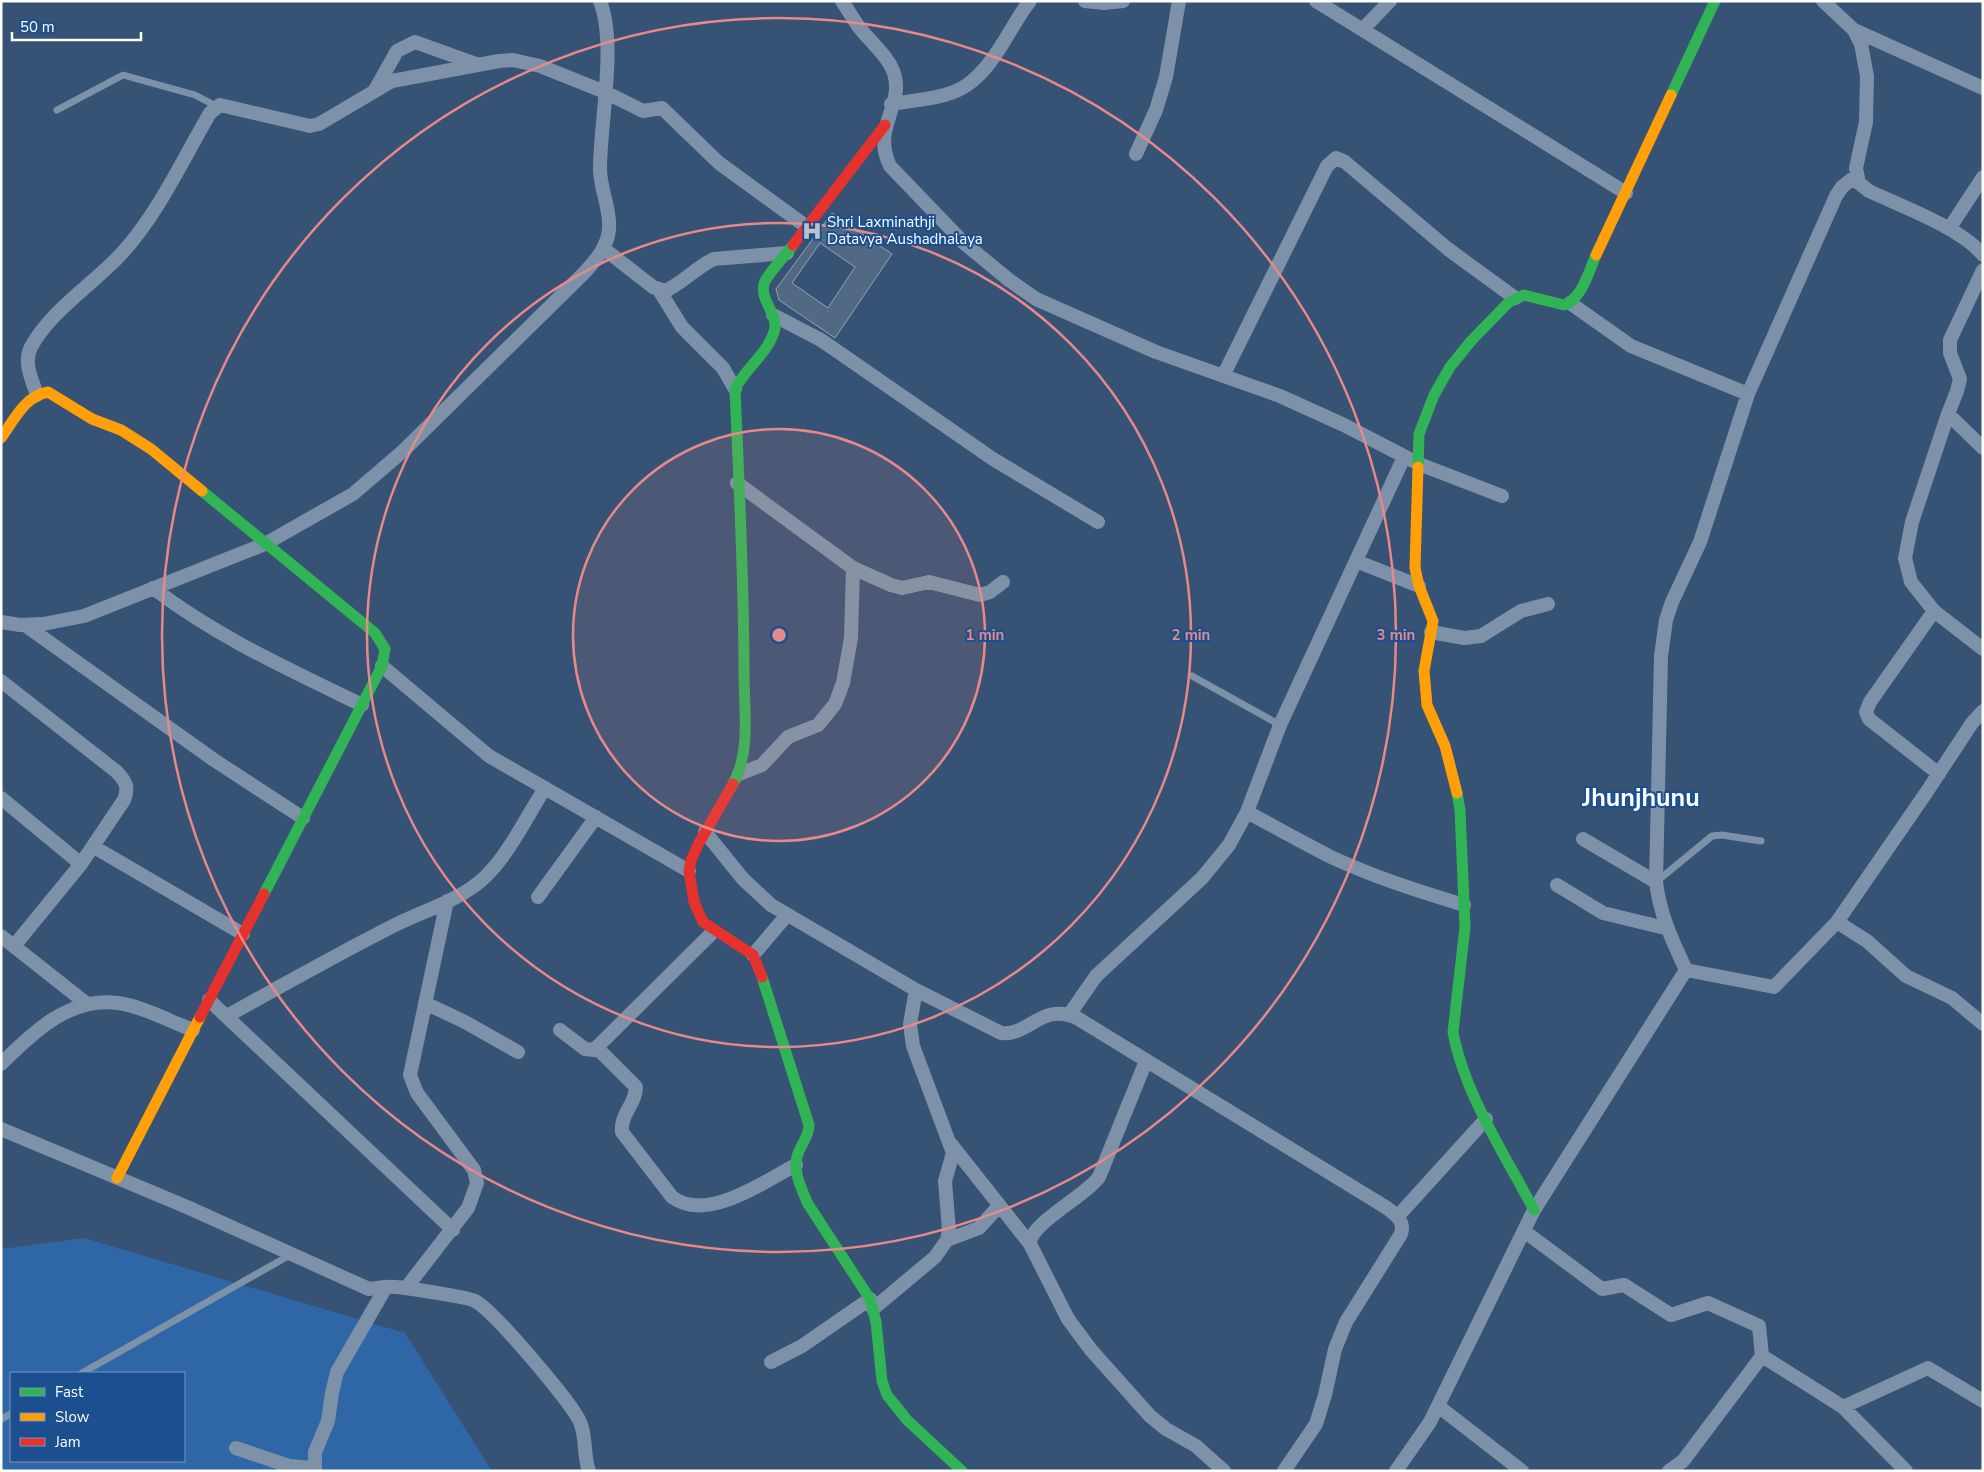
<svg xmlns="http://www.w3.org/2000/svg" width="1984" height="1472" font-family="'Nunito Sans',sans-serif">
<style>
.green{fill:#2f66a5;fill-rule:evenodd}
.building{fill:#526984;stroke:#92a2b6;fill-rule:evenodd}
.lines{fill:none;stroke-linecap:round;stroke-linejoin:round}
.lane{stroke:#7d92a8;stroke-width:7}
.street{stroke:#7d92a8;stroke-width:14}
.fast{stroke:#30b455;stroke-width:11}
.slow{stroke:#ff9f0a;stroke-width:11}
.jam{stroke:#e5322d;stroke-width:11}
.ring{fill:none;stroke:#e88989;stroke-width:2.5}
.labels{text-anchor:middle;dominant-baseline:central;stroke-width:4;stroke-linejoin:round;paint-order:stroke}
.poi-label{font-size:15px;fill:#fff;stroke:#1b4f8f;text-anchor:start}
.town-label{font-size:25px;font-weight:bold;fill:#fff;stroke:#1b4f8f}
.centre{fill:#e88989;stroke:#1b4f8f;stroke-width:2.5}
.ring-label{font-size:15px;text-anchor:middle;font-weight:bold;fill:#e88989;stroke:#1b4f8f;stroke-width:4;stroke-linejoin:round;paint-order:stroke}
</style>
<rect width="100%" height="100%" fill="#365274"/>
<path class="green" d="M 84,1238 L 405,1333 L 492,1471 L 1,1471 L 1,1249 ZM 11,1373 L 184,1373 L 184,1461 L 11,1461 Z"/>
<path class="building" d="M 832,213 L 892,254 L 835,338 L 779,300 L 776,289 ZM 820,243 L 855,267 L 828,308 L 792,283 Z"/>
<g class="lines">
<path class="lane" d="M 57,110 L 123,75 L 195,95 L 216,106
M 1192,676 L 1280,725
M 1656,882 L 1712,836 L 1722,835 L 1761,841
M 82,1373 L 290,1255
M 1,1419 L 11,1414"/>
<path class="street" d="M 842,1 C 848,10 853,19 859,27 C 870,42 891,58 895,77 C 902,107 872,129 890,166 L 964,243 L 1009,280 L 1036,299 L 1156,352 L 1280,396 L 1344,425 L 1419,464 L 1502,496
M 1085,1 L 1104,3 L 1123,1
M 1316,1 L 1626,193
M 1823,1 L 1854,30 L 1861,44 L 1867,76 L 1866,122 L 1856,168 L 1859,183 L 1869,191 C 1901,206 1961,228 1983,255
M 1363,29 L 1390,1
M 1854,30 L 1983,88
M 375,90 L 397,51 L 415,42 L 479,65
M 891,104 C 951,95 969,98 1003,43 C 1012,29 1020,13 1030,1
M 1136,154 L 1156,110 L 1166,77 L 1179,1
M 1949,229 L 1983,177
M 603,248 L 653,287 L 665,291 C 683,283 696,267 714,259 L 787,253
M 1983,270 L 1950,340 L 1950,353 L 1960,379 L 1957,391 L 1948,414 L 1912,522 L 1905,558 L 1911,582 L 1934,611 L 1983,649
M 659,290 L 682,327 L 723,368 L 735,389
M 1570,303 L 1631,346 L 1748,394
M 773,315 L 821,340 L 993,459 L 1098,522
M 1223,376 L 1327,166 L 1336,158 L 1345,162 L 1448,249 L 1515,298
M 37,395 C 32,379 23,363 31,347 C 50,311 96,282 123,252 C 159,212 183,159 210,113 L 220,105 L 310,126 L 319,124 L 392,81 L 499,61 L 513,60 L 540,66 L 605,92 L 643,111 L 662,108 L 719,163 L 807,227
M 1948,414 L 1983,448
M 737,483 L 853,568 L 891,585 L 902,588 L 929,582 L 980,595 L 990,592 L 1003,582
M 1356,561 L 1419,586
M 153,588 C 217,637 290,670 362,705
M 1934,611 L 1870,702 L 1866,712 L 1869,719 L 1939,774
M 1,622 L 20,625 L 43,624 L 84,616 L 265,544 L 353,494 L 402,452 L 585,272 C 596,260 608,246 609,229 C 611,210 600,189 600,169 C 600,121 617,45 600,1
M 25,625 L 214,760 L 303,818
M 1431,632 L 1464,638 L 1481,636 L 1521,611 L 1548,604
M 382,666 L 489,756 L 689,871
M 1,681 L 117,772 C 126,782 129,787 124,800 L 81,864 L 14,946
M 739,774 L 762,765 L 788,737 L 818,725 L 835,704 L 843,683 L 851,638 L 853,568
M 1,798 L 81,864
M 1247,812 C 1275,827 1303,843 1331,857 C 1374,877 1418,891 1464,905
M 705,832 L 743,879 L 771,905 L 916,990 L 1001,1033 C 1030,1036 1041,1002 1077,1018 L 1387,1208 C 1396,1215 1405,1221 1401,1234 L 1346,1322 L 1335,1349 L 1325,1395 L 1316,1424 L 1284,1471
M 1583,839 L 1656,882
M 94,847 L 243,934
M 1557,885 L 1603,913 L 1665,928
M 538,897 L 596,817
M 1837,922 L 1867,941 L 1906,976 L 1952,998 L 1983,1024
M 1,936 L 87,1004
M 753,955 L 787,915
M 1686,970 C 1672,940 1660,915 1656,882 L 1661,656 L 1666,620 L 1672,602 L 1700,542 L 1748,394 L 1836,196 L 1842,187 L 1856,176
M 209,1000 L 453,1230
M 425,1003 L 465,1022 L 518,1052
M 1069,1015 L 1096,976 L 1202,878 L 1229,845 L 1247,812 L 1280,725 L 1404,457
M 227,1016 C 281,986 336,955 391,927 C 422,911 460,901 485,877 C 509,854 527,816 545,788
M 560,1030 L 585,1049 L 594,1050 L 714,931
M 597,1048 L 636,1087 C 636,1104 620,1114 622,1132 L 672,1197 C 707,1223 763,1182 796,1165
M 1146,1061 L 1099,1177 C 1086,1196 1029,1224 1030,1244 L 1068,1319 L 1091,1350 L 1150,1416 L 1166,1429 L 1196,1446 L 1224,1471
M 1,1064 C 32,1033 70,996 118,1003 C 144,1007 169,1021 193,1030
M 1,1129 L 187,1207 L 369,1289 C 378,1288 388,1286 396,1287 C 407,1288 468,1297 475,1301 C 493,1310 572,1403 580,1422 C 587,1438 583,1455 589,1471
M 951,1144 L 1030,1244
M 1398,1216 L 1486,1119
M 1524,1231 L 1602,1289 L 1624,1285 L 1671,1315 L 1708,1303 L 1759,1326 L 1762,1356 L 1843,1407 L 1906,1471
M 947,1240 L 979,1228 L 999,1206
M 406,1288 L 468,1208 L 477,1183 L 474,1170 L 417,1093 L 410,1075 L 447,901
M 873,1309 L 935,1257 L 947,1240 L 949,1230 L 945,1181 L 953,1153 L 913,1046 L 910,1024 L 916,990
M 771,1362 L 802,1346 L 870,1299
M 1438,1406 L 1522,1471
M 1843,1407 L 1928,1368 L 1983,1401
M 236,1448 L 289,1466 L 314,1468
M 315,1471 L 315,1452 L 328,1421 L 332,1393 L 337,1372 L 386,1287
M 1396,1471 L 1430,1422 L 1534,1210 L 1686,970 L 1774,987 L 1837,922 L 1926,793 L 1972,723 L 1983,711
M 1669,1471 L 1683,1461 L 1762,1356"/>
<path class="fast" d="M 1671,95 L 1715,1
M 1418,467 L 1419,434 L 1434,395 L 1450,367 L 1471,341 L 1509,302 L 1524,295 L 1564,305 C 1582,299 1589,271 1596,255
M 202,491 L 375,633 L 385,649 L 382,666 L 264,894
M 733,784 C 751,753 744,708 744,673 C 744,578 739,484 735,389 C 745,369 767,354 774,332 C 780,314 757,299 765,281 C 772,269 785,256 793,245
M 1457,793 L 1460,810 L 1465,927 L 1453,1032 C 1464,1093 1505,1155 1534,1210
M 762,977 L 809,1125 C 809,1135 803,1142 799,1151 C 791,1168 801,1188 808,1204 L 870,1299 L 876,1322 L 882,1381 L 887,1395 L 907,1420 L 962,1471"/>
<path class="slow" d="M 1596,255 L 1671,95
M 1,438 C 14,420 25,396 48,392 L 92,419 L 121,430 L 151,449 L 202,491
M 1418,467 L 1415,568 L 1419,586 L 1433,621 L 1424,671 L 1427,705 L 1445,746 L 1457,793
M 117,1178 L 200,1017"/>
<path class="jam" d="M 793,245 L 885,125
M 733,784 L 699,843 L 691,860 L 689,871 L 694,902 L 703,922 L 753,955 L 762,977
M 200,1017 L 264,894"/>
</g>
<circle cx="779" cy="635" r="206" fill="#e88989" fill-opacity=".12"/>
<g class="ring">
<circle cx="779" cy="635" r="206"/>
<circle cx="779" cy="635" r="412"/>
<circle cx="779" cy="635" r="617"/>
</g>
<defs>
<symbol id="hospital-bare" viewBox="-9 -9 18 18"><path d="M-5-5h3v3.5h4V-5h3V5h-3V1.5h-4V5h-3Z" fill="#b9c2ce" stroke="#1b4f8f" stroke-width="2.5" paint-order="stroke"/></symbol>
</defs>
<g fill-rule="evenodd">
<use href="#hospital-bare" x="798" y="217" width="28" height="28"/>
</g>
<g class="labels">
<g class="poi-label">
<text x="827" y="222">Shri Laxminathji<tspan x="827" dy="17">Datavya Aushadhalaya</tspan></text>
</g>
<g class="town-label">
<text x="1641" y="798">Jhunjhunu</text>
</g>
</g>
<circle cx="779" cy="635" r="8" class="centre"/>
<g class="ring-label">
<text x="985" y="640">1 min</text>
<text x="1191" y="640">2 min</text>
<text x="1396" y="640">3 min</text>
</g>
<rect width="1984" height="1472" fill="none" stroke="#ffffff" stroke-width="5"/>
<rect x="10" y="1372" width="175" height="90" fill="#1b4f8f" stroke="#7695bc"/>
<rect x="20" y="1388" width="25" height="8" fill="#30b455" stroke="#7695bc"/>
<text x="55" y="1397" font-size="15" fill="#ffffff">Fast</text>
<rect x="20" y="1413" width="25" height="8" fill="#ff9f0a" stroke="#7695bc"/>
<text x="55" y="1422" font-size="15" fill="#ffffff">Slow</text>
<rect x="20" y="1438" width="25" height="8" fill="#e5322d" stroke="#7695bc"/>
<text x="55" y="1447" font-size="15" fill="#ffffff">Jam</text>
<path d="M12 32v8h129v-8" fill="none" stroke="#ffffff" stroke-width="2.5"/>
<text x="20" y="32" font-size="15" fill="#ffffff" stroke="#1b4f8f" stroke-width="4" paint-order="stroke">50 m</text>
</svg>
